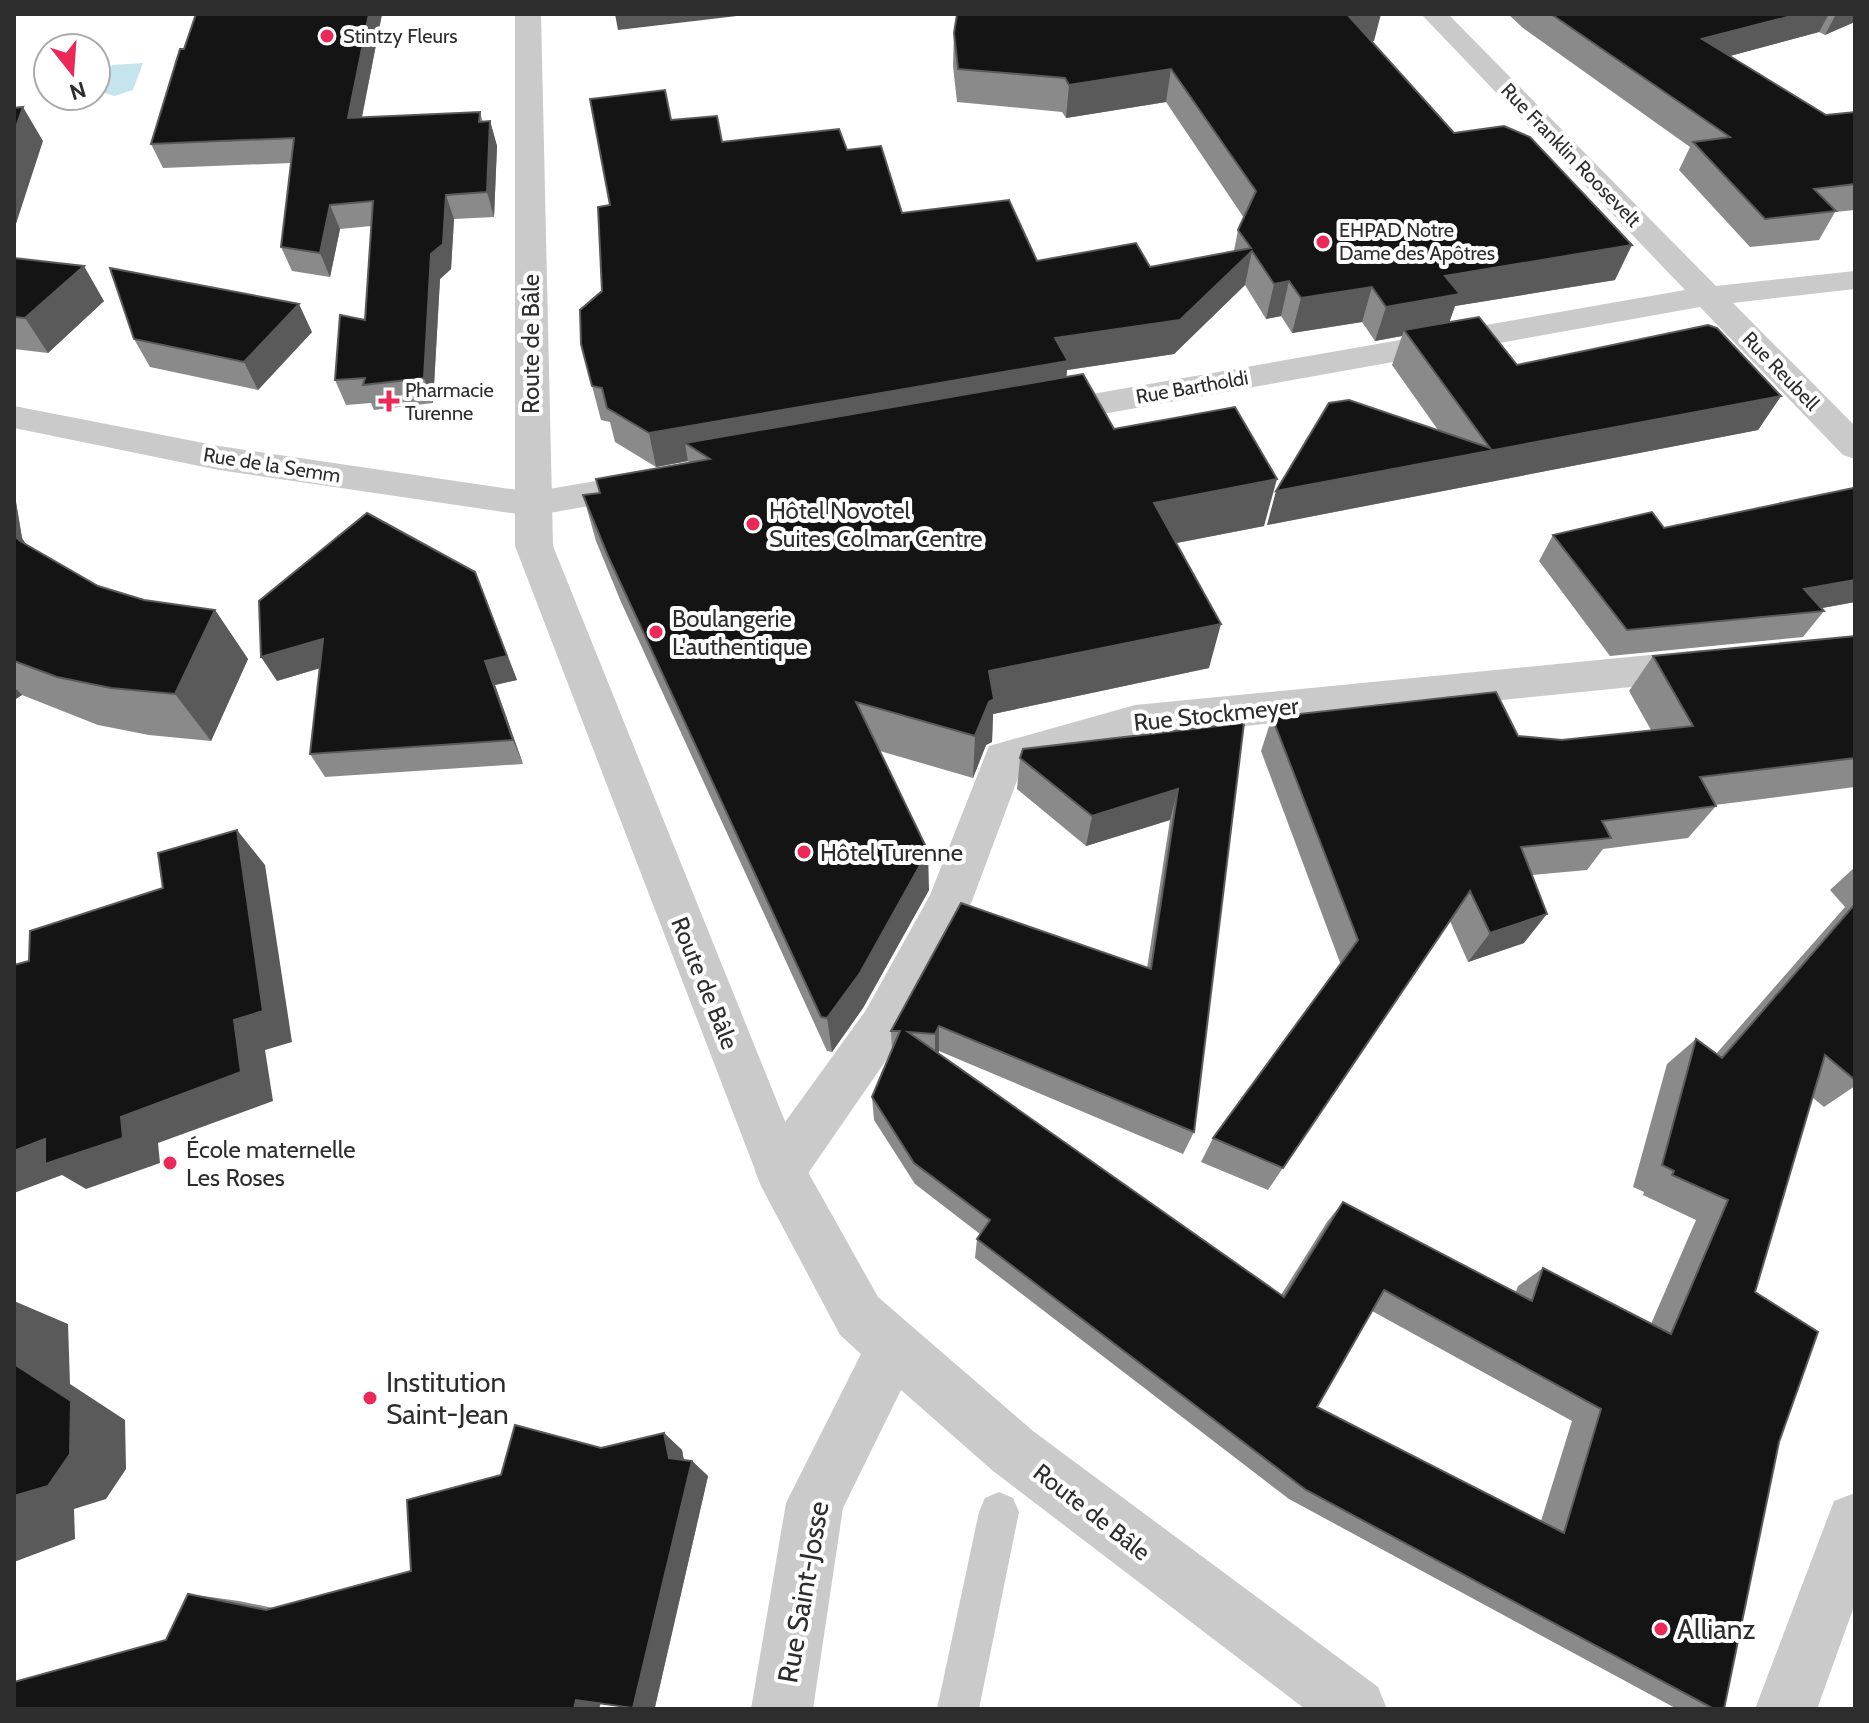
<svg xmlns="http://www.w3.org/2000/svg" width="1869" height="1723" font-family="Cabin,sans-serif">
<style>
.water{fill:#c5e4ec}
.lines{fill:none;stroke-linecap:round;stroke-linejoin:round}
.service{fill:#cacaca;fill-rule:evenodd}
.minor{fill:#cacaca;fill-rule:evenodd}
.tertiary{fill:#cacaca;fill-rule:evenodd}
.wall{fill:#8a8a8a;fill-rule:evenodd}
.shaded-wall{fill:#5a5a5a}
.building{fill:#141414;stroke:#5a5a5a;stroke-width:2;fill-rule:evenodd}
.poi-dot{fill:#ec2859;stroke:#fff;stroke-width:3}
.labels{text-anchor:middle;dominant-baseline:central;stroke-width:8;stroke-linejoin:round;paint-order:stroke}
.far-poi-label{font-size:20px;fill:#2d2d2d;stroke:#fff;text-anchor:start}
.far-street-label{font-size:20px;fill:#2d2d2d;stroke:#fff}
.street-label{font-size:24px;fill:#2d2d2d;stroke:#fff}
.poi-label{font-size:24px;fill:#2d2d2d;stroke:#fff;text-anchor:start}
.near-poi-label{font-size:28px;fill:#2d2d2d;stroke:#fff;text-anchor:start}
.near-street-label{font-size:28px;fill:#2d2d2d;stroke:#fff}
</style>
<rect width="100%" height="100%" fill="#fff"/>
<path class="water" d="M 143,63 L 133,90 L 114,96 L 102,92 L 112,65 Z"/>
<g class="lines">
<path class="service" d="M 999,1492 L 1013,1498 L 1019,1512 L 979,1709 L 937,1709 L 979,1512 L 985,1498 Z"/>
<path class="minor" d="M 1421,14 L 1448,14 L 1716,286 L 1855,271 L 1855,289 L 1733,303 L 1855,426 L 1855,459 L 1843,455 L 1700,307 L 1041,425 L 1029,422 L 1024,414 L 1029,406 L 1041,403 L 1685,290 Z
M 14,406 L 219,446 L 531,492 L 643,473 L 656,476 L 661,485 L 656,494 L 643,497 L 531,516 L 219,470 L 14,428 Z
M 1701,650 L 1715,654 L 1721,665 L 1715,676 L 1701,680 L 1135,737 L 1021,770 L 972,901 L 900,1040 L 798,1188 L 780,1196 L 762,1188 L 755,1171 L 762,1154 L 866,1010 L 930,895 L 989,746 L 1135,705 Z"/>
<path class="tertiary" d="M 515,14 L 541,14 L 553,546 L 799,1156 L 878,1297 L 1033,1431 L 1378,1687 L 1387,1709 L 1305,1709 L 993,1471 L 901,1390 L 843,1508 L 813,1709 L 751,1709 L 786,1503 L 861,1354 L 840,1335 L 762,1188 L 515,546 Z
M 1855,1493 L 1855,1604 L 1817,1709 L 1755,1709 L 1834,1501 Z"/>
</g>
<path class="wall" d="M 196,14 L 382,14 L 362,117 L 480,112 L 483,122 L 490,121 L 497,146 L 494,217 L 454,219 L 451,269 L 440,279 L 433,403 L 374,410 L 371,403 L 346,405 L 335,380 L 365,320 L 371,226 L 340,229 L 330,277 L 292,271 L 281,247 L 291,163 L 163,168 L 151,144 Z
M 1508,14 L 1855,14 L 1825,35 L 1819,32 L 1730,56 L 1826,115 L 1855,112 L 1855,210 L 1835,212 L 1819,240 L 1750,247 L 1679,170 L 1690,147 L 1523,28 Z
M 954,33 L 1374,41 L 1371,41 L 1454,133 L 1615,280 L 1455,306 L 1449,322 L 1517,365 L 1781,396 L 1758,430 L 1267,525 L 1438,430 L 1392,365 L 1402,336 L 1375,341 L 1362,322 L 1292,333 L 1281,316 L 1266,319 L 1245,285 L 1174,354 L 1067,370 L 1066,377 L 1114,429 L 1264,526 L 1176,543 L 1209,668 L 993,714 L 992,742 L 986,745 L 973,778 L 880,751 L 929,890 L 863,1008 L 832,1052 L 827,1051 L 621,602 L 596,541 L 583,495 L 600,493 L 689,462 L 688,461 L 656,467 L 615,442 L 610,422 L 601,420 L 581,344 L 602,291 L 610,205 L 671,120 L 722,142 L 847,150 L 902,213 L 1037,261 L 1150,267 L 1234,251 L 1238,230 L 1244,218 L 1166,102 L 1066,118 L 1062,112 L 957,102 L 953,66 Z
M 14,258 L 104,301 L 48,353 L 14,349 Z
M 312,332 L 258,390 L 150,367 L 134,339 Z
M 14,490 L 22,538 L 25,544 L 98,586 L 144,600 L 215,610 L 248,659 L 211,741 L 149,735 L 98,725 L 22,695 L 14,700 Z
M 1664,528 L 1855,602 L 1822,608 L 1824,611 L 1803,637 L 1610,656 L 1539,561 L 1553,535 Z
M 485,597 L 517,680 L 495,685 L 523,764 L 325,777 L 310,754 L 320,668 L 277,681 Z
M 1855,636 L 1855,787 L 1715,805 L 1716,806 L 1688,838 L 1603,849 L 1587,870 L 1532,875 L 1524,943 L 1468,962 L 1450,921 L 1268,1190 L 1201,1162 L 1213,1138 L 1341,965 L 1261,751 L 1272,717 L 1518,736 L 1562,740 L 1651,730 L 1629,691 L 1653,656 Z
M 1244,723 L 1194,1132 L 1183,1154 L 939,1051 L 938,1053 L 1281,1295 L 1327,1222 L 1343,1202 L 1516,1292 L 1518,1286 L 1543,1268 L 1651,1324 L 1696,1220 L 1643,1195 L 1644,1192 L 1633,1187 L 1667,1064 L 1696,1039 L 1716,1054 L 1845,907 L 1830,890 L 1855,867 L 1855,1086 L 1824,1107 L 1812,1097 L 1755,1292 L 1779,1442 L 1724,1709 L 1677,1709 L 1289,1499 L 975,1258 L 977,1239 L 980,1234 L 915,1184 L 874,1120 L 872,1097 L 892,1050 L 891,1031 L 1147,968 L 1170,820 L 1086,846 L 1017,789 L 1020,758 ZM 1372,1311 L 1572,1421 L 1541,1521 L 1317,1407 Z
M 664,1433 L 682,1450 L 684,1460 L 692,1461 L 708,1476 L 655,1707 L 601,1703 L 599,1709 L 166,1640 L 188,1594 L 239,1601 L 273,1608 L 411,1571 L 601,1448 Z"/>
<path class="shaded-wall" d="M 369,14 L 382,14 L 357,142 L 348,118 Z
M 615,14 L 754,14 L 618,30 Z
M 1344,14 L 1381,14 L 1374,41 L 1337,45 Z
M 1799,14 L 1829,14 L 1819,32 L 1689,67 L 1702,39 Z
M 1836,14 L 1855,14 L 1855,22 L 1825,35 Z
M 1171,69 L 1166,102 L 1066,118 L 1069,85 Z
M 23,107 L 43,141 L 14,230 L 14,133 Z
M 490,121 L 497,146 L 494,217 L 487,192 Z
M 446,195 L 454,219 L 451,269 L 440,279 L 433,403 L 424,378 L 431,254 Z
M 330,205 L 340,229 L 330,277 L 320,253 Z
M 1632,245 L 1615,280 L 1455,306 L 1447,329 L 1404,330 L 1402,336 L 1375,341 L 1386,307 L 1445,276 Z
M 1252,251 L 1245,285 L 1174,354 L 1067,370 L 1065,396 L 685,443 L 688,461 L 656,467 L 649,433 L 1055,338 Z
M 84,266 L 104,301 L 48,353 L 25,318 Z
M 1289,281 L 1281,316 L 1266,319 L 1274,284 Z
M 1372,287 L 1362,322 L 1292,333 L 1301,298 Z
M 299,304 L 312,332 L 258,390 L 244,362 Z
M 1781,396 L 1758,430 L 1267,525 L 1276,491 Z
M 1277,479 L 1264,526 L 1146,549 L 1154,503 Z
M 14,490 L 22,538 L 49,580 L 14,536 Z
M 475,572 L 517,680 L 495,685 L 523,764 L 513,740 L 485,661 Z
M 1855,580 L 1855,602 L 1784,615 L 1804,589 Z
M 215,610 L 248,659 L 211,741 L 175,694 Z
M 1221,624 L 1209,668 L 993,714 L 992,742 L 986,745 L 973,778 L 975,736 L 989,671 Z
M 323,639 L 337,663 L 277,681 L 261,657 Z
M 14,687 L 22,695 L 14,700 Z
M 1178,789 L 1170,820 L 1086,846 L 1092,816 Z
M 237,830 L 265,865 L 292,1042 L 265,1050 L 273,1101 L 158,1143 L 160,1163 L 86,1189 L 62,1175 L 14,1193 L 14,1151 L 45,1139 L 121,1117 L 234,1020 Z
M 928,851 L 929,890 L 863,1008 L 832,1052 L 827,1018 Z
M 1547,914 L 1524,943 L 1468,962 L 1490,933 Z
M 939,1026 L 939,1051 L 935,1059 L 935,1034 Z
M 14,1301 L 68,1324 L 70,1384 L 125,1420 L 126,1469 L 106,1499 L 74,1509 L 75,1539 L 14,1562 Z
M 664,1433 L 682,1450 L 686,1474 L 669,1458 Z
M 692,1461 L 708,1476 L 655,1707 L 633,1708 Z
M 576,1700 L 601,1700 L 599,1709 L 574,1709 Z"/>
<path class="building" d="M 196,14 L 369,14 L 348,118 L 480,112 L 479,122 L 490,121 L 487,192 L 446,195 L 443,244 L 431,254 L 424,378 L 363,385 L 365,378 L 335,380 L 340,315 L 365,320 L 373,201 L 330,205 L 320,253 L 281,247 L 294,138 L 151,144 L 180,49 L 184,49 Z
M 957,14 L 1347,14 L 1454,133 L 1504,126 L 1530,137 L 1632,245 L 1445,276 L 1460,294 L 1386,307 L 1372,287 L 1301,298 L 1289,281 L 1274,284 L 1252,251 L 1180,320 L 1055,338 L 1068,361 L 649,433 L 607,408 L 602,388 L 592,386 L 581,344 L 580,310 L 602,291 L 598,207 L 610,205 L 590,99 L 665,90 L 671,120 L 717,116 L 722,142 L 839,129 L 847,150 L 881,146 L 902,213 L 1009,200 L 1037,261 L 1136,243 L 1150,267 L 1251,248 L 1238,230 L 1256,191 L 1171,69 L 1069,85 L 1065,78 L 958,69 L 954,33 Z
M 1551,14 L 1799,14 L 1702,39 L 1826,115 L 1855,112 L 1855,184 L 1814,189 L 1836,211 L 1765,219 L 1693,142 L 1730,137 Z
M 23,107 L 14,133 L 14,108 Z
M 14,258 L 84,266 L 25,318 L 14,317 Z
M 110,268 L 299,304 L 244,362 L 134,339 Z
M 1479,317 L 1517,365 L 1708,325 L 1717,328 L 1781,396 L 1276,491 L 1329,403 L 1349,400 L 1490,448 L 1404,330 Z
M 1083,374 L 1114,429 L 1235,407 L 1277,479 L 1154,503 L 1221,624 L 989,671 L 994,699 L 989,702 L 975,736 L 856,702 L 928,851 L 860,973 L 827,1018 L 821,1017 L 608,556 L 583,495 L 600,493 L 596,479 L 710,459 L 685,443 Z
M 1853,488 L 1855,490 L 1855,580 L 1804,589 L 1824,611 L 1627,630 L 1553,535 L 1652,512 L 1664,528 Z
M 367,513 L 475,572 L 507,656 L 485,661 L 513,740 L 310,754 L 323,639 L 261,657 L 259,601 Z
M 14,535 L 20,541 L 98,586 L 144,600 L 215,610 L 175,694 L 111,688 L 57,677 L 14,661 Z
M 1855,636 L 1855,758 L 1700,777 L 1716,806 L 1602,821 L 1611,838 L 1521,847 L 1547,914 L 1490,933 L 1470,891 L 1283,1168 L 1213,1138 L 1358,940 L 1272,717 L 1496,692 L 1518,736 L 1562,740 L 1693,726 L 1653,656 Z
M 1244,723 L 1194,1132 L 939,1026 L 935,1034 L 908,1032 L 1284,1297 L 1343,1202 L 1532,1301 L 1543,1268 L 1671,1334 L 1728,1200 L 1672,1175 L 1674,1171 L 1662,1165 L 1696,1039 L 1722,1058 L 1855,904 L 1855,1080 L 1825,1055 L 1755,1292 L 1818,1332 L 1779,1442 L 1724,1709 L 1714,1709 L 1306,1490 L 977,1239 L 990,1220 L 914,1163 L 872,1097 L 900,1031 L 891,1031 L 961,903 L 1151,969 L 1178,789 L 1092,816 L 1020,758 L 1023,749 ZM 1384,1290 L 1601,1409 L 1564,1533 L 1317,1407 Z
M 237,830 L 263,1011 L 234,1020 L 241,1072 L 121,1117 L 123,1138 L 45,1164 L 45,1139 L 14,1151 L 14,965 L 29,961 L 30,931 L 163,888 L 158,853 Z
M 14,1364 L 71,1401 L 70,1454 L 48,1486 L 14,1496 Z
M 515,1425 L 601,1448 L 664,1433 L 669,1458 L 692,1461 L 633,1708 L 576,1700 L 574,1709 L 14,1709 L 14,1682 L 166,1640 L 188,1594 L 266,1610 L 411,1571 L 407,1500 L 501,1475 Z"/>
<g class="poi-dot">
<circle cx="327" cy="36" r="8"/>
<circle cx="1323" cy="242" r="8"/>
<path d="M385 389h8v8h8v8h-8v8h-8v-8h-8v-8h8z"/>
<circle cx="753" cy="524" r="8"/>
<circle cx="656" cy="632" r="8"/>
<circle cx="804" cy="852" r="8"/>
<circle cx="170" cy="1163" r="8"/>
<circle cx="370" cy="1398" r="8"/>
<circle cx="1661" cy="1629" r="8"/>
</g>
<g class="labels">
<g class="far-poi-label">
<text x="343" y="36">Stintzy Fleurs</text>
<text x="1339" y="230">EHPAD Notre<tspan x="1339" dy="23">Dame des Apôtres</tspan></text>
<text x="405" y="390">Pharmacie<tspan x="405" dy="23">Turenne</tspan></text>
</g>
<g class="far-street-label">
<text transform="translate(1571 155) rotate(46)">Rue Franklin Roosevelt</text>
<text transform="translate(1781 371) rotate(46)">Rue Reubell</text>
<text transform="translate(1192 387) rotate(-10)">Rue Bartholdi</text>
<text transform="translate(272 465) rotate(9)">Rue de la Semm</text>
</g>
<g class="street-label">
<text transform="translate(530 344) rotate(-90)">Route de Bâle</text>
<text transform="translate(1216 714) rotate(-6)">Rue Stockmeyer</text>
<text transform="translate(705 983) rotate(68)">Route de Bâle</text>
<text transform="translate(1092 1512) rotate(38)">Route de Bâle</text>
</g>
<g class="poi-label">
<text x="769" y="510">Hôtel Novotel<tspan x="769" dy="28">Suites Colmar Centre</tspan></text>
<text x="672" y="618">Boulangerie<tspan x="672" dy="28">L'authentique</tspan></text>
<text x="820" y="852">Hôtel Turenne</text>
<text x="186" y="1149">École maternelle<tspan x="186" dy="28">Les Roses</tspan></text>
</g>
<g class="near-poi-label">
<text x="386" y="1382">Institution<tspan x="386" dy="32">Saint-Jean</tspan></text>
<text x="1677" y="1629">Allianz</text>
</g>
<g class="near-street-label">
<text transform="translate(803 1592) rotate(-80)">Rue Saint-Josse</text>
</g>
</g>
<rect width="1869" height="1723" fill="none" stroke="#2d2d2d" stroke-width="32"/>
<g transform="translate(72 72) rotate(163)"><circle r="38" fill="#ffffff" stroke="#ababab" stroke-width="2"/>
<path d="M0-6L14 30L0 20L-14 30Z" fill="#ec2859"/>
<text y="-12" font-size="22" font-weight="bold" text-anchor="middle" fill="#2d2d2d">N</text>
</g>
</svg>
